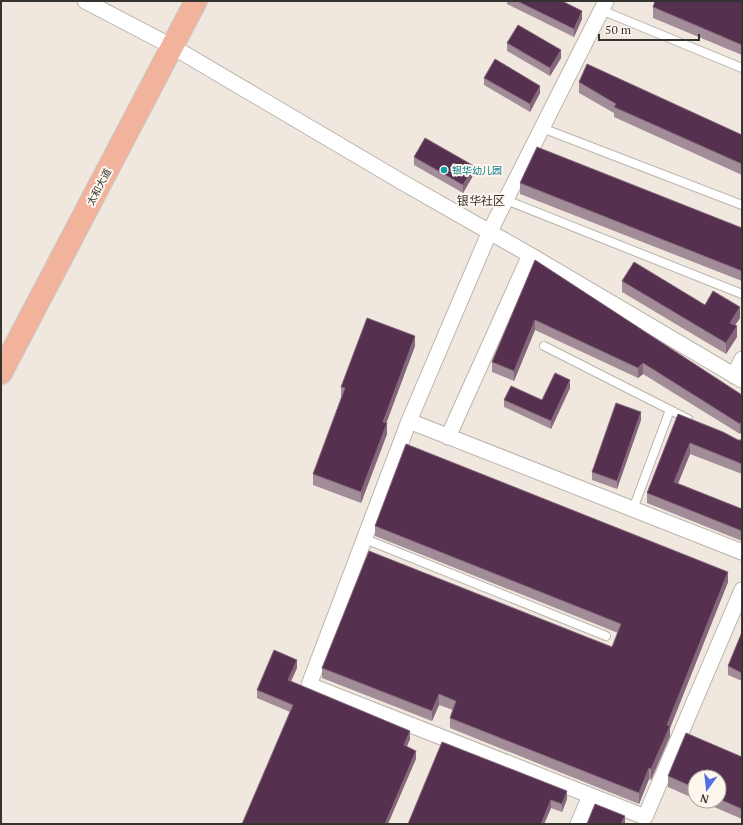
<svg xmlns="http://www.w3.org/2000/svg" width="743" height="825" font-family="'PT Serif','Noto Sans SC',serif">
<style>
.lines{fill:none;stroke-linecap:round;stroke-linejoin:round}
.lane-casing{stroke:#bab3ab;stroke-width:10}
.street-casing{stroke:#bab3ab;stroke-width:17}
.primary-casing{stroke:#cacac9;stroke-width:24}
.lane{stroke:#fff;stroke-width:8}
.street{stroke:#fff;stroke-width:15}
.primary{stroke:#f1b39b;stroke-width:22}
.wall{fill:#a28c97}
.shaded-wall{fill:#84677a}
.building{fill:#55304f;stroke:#84677a}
.culture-dot{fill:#0f9aa8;stroke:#fdf6ed;stroke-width:1.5}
.labels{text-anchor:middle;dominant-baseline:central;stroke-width:4;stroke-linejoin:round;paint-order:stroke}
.culture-label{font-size:10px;fill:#0d838f;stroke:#fdf6ed;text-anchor:start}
.street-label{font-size:10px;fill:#35332f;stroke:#fdf6ed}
.quarter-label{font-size:12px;fill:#35332f;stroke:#fdf6ed}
</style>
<rect width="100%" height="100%" fill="#f0e8df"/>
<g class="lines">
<defs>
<path id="lane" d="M 601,10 L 742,68
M 542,128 L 742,205
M 506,200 L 742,294
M 544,346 L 688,419
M 633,509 L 670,410
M 365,539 L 606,636"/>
<path id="street" d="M 85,1 L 173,47 L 402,182 L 530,255 L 742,380
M 606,1 L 490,231 L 409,421 L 309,685 L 645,817 L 742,590
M 734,376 L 742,359
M 409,421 L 742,552
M 448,437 L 530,255
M 578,824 L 590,796"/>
<path id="primary" d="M 1,373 L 196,1"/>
</defs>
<use href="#lane" class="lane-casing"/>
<use href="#street" class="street-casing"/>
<use href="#primary" class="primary-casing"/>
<use href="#lane" class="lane"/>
<use href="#street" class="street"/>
<use href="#primary" class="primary"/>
</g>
<path class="wall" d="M 507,1 L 562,1 L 582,19 L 574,37 L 507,4 Z
M 742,1 L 742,55 L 653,18 L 653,7 Z
M 507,43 L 561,58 L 550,76 L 507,51 Z
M 484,78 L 540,93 L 530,112 L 484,85 Z
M 579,82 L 742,135 L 742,175 L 614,117 L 614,113 L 579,93 Z
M 414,157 L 474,174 L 463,193 L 414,165 Z
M 520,183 L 742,228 L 742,281 L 520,194 Z
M 535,260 L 742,395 L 740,434 L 643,374 L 638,378 L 535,330 L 514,381 L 492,372 L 492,362 Z
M 622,281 L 705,305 L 740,318 L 735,325 L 737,337 L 726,354 L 622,292 Z
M 415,346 L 386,423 L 387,434 L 361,503 L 313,485 L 313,474 L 342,397 L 341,397 L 341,387 Z
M 570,388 L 551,429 L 504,407 L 504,400 L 542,400 Z
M 678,414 L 738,440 L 742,440 L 742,474 L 690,454 L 678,484 L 742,509 L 742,541 L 647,503 L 647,493 Z
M 641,420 L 617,489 L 592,480 L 592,472 Z
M 375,526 L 728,582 L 670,728 L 670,736 L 651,780 L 649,779 L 639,804 L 450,728 L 450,718 L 453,710 L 439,705 L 432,721 L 322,678 L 322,668 L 612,647 L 618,633 L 375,536 Z
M 742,632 L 742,681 L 728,675 L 728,666 Z
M 297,668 L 291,681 L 410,739 L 407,746 L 416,759 L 290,712 L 257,698 L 257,690 Z
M 442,742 L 567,799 L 562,812 L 551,808 L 544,824 L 408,824 Z
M 742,757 L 742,819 L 700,801 L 719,801 L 719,777 L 695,777 L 695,799 L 668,787 L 668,776 Z"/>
<path class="shaded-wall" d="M 582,11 L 582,19 L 574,37 L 574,29 Z
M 561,50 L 561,58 L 550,76 L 550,68 Z
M 540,86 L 540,93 L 530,112 L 530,104 Z
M 474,166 L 474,174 L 463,193 L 463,185 Z
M 740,307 L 740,318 L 730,333 L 730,323 Z
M 535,320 L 535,330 L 514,381 L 514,371 Z
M 737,326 L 737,337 L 726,354 L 726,343 Z
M 415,336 L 415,346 L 383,432 L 383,422 Z
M 643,363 L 643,374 L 638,378 L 638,368 Z
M 570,380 L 570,388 L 551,429 L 551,421 Z
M 641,412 L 641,420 L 617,489 L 617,481 Z
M 742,421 L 742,431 L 740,434 L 740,424 Z
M 387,423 L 387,434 L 361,503 L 361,492 Z
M 690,443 L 690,454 L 674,493 L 674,482 Z
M 728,572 L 728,582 L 670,728 L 670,736 L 651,780 L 651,769 L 667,725 Z
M 297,660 L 297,668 L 288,688 L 288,680 Z
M 439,694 L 439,705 L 432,721 L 432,711 Z
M 410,731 L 410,739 L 404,753 L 404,745 Z
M 416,751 L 416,759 L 388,824 L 385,824 Z
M 649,768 L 649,779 L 639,804 L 639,793 Z
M 567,791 L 567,799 L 562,812 L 562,804 Z
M 551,800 L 551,808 L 544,824 L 541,824 Z
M 625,816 L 625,824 L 621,824 Z"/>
<path class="building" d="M 517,1 L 562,1 L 582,11 L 574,29 Z
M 655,1 L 742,1 L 742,45 L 653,7 Z
M 518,25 L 561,50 L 550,68 L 507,43 Z
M 495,59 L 540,86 L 530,104 L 484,78 Z
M 587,64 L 742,135 L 742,164 L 614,107 L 616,104 L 579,82 Z
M 425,138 L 474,166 L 463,185 L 414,157 Z
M 537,147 L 742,228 L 742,271 L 520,183 Z
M 535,260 L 742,395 L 742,421 L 740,424 L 643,363 L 638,368 L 535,320 L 514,371 L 492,362 Z
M 634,262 L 705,305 L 713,291 L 740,307 L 730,323 L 737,326 L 726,343 L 622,281 Z
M 367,318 L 415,336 L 383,422 L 387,423 L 361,492 L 313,474 L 345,388 L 341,387 Z
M 555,373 L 570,380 L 551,421 L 504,400 L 511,386 L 542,400 Z
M 616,403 L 641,412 L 617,481 L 592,472 Z
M 678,414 L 723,432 L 738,440 L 742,440 L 742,464 L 690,443 L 674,482 L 742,509 L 742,531 L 647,493 Z
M 406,444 L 728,572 L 667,725 L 670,726 L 651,769 L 649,768 L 639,793 L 450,718 L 456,701 L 439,694 L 432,711 L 322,668 L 369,551 L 612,647 L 621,624 L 375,526 Z
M 742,632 L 742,673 L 728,666 Z
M 274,650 L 297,660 L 288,680 L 410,731 L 404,745 L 416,751 L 385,824 L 242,824 L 293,705 L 257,690 Z
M 686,733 L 742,757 L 742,809 L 719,799 L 719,777 L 695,777 L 695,788 L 668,776 Z
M 442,742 L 567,791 L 562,804 L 551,800 L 541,824 L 408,824 Z
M 595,804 L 625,816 L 621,824 L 587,824 Z"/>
<circle class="culture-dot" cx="444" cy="170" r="4"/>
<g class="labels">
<g class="culture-label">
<text x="452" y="170">银华幼儿园</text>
</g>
<g class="street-label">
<text transform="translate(99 187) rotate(-62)">太和大道</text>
</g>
<g class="quarter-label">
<text x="481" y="200">银华社区</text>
</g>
</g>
<rect width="743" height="825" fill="none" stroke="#35332f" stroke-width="4"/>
<g transform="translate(707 789) rotate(195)"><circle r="19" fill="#fdf6ed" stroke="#ada8a1"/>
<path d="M0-3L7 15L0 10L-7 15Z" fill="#546de2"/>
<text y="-6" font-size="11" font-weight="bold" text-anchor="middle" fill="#35332f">N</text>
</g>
<path d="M599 34v6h100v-6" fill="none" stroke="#35332f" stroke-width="2"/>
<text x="605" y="34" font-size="12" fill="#35332f" stroke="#fdf6ed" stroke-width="3" paint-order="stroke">50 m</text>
</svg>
